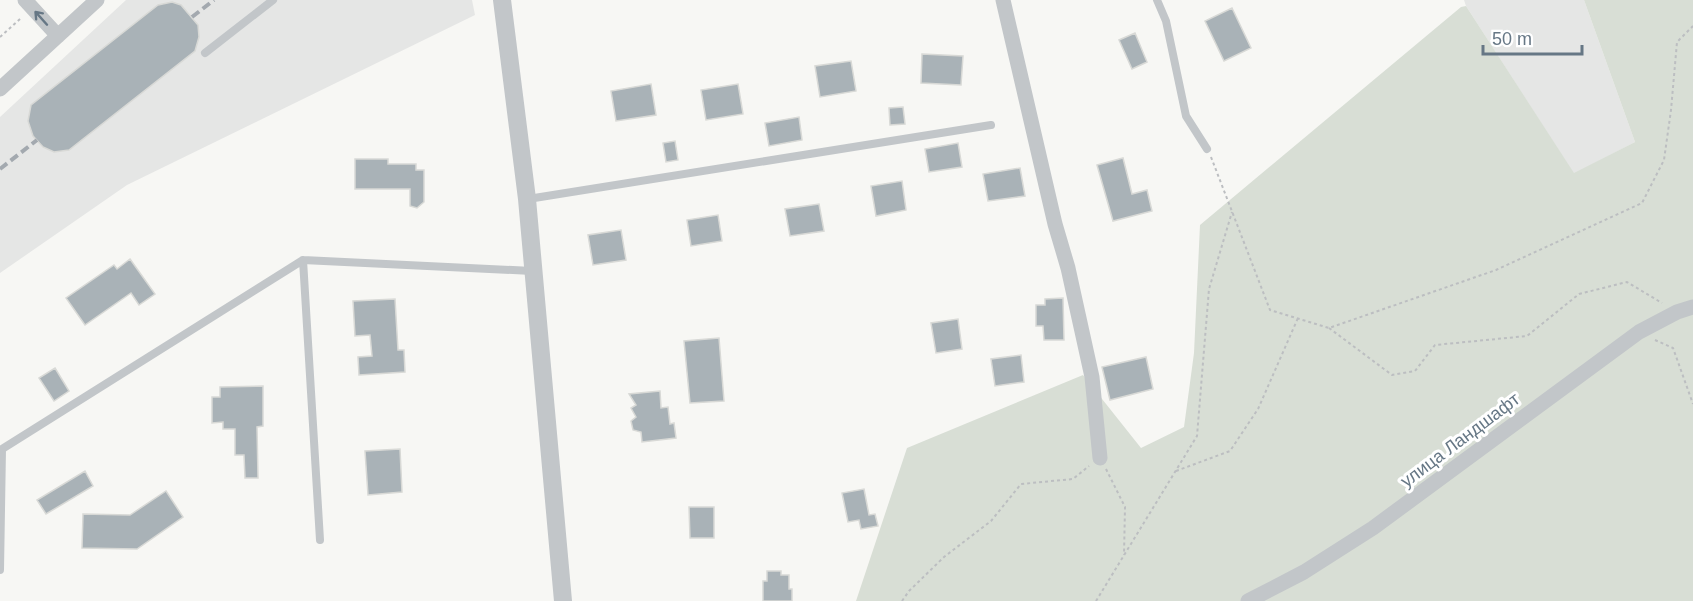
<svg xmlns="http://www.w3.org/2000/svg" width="1693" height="601" font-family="Helvetica,sans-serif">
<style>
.built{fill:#e5e6e5}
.green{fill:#d8ded5}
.building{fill:#a9b2b7;stroke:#d8d9d6;stroke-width:1.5}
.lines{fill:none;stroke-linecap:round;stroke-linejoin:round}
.path{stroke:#bcbec1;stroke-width:2;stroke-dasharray:3 3;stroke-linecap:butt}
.service{stroke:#c2c6c9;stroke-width:8}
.minor{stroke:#c2c6c9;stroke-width:15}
.tertiary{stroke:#c2c6c9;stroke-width:18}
.rail{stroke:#a3a9af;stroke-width:4;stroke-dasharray:9 4.5;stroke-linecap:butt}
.oneway{stroke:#667785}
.labels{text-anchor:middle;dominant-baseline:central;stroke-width:6;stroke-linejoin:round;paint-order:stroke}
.street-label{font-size:18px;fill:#667785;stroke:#fff}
</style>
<rect width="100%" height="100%" fill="#f7f7f4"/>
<path class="built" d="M 126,0 L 472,0 L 475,15 L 127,185 L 0,273 L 0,117 Z
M 1464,0 L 1584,0 L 1635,142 L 1574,174 L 1466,6 Z"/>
<path class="green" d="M 1584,0 L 1693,0 L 1693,601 L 856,601 L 907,448 L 1083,375 L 1141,448 L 1184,427 L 1194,353 L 1200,225 L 1461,7 L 1466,6 L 1574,173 L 1635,142 Z"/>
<path class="building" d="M 172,2 L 181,5 L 198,25 L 199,37 L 195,51 L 69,150 L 54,152 L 43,147 L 33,136 L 28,121 L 31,105 L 158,5 Z
M 1232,8 L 1251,48 L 1224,61 L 1205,21 Z
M 1135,33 L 1147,62 L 1132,69 L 1119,40 Z
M 922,54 L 963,56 L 961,85 L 921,83 Z
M 851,61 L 856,91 L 820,97 L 815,66 Z
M 651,84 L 656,115 L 616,121 L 611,91 Z
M 738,84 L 743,114 L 706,120 L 701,90 Z
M 903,107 L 905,124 L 890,125 L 889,108 Z
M 799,117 L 802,140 L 769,146 L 765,123 Z
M 675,141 L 678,160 L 666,162 L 663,143 Z
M 958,143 L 962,167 L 929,172 L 925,149 Z
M 1123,158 L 1132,194 L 1147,190 L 1152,211 L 1113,221 L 1097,165 Z
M 355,159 L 388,159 L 388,164 L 416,164 L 416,170 L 424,170 L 424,202 L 417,208 L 410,206 L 410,189 L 355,189 Z
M 1020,168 L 1025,196 L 988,201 L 983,174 Z
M 902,181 L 906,210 L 876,216 L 871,186 Z
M 819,204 L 824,231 L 790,236 L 785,209 Z
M 718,215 L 722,241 L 691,246 L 687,220 Z
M 621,230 L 626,260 L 593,265 L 588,235 Z
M 130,259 L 155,294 L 139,305 L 131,293 L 85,325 L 66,298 L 114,265 L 117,269 Z
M 1063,298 L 1064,340 L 1044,340 L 1043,326 L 1036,326 L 1036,305 L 1045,305 L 1045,299 Z
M 395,299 L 398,350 L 404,350 L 405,372 L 359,375 L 358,357 L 372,356 L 370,335 L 355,336 L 353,301 Z
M 958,319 L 962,349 L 936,353 L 931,323 Z
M 719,338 L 724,401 L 690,403 L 684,341 Z
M 1021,355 L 1024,382 L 995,386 L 991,359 Z
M 1146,357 L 1153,389 L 1110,400 L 1102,367 Z
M 55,368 L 69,391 L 54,401 L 39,378 Z
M 263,386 L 263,426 L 257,427 L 258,478 L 245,478 L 244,455 L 235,455 L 235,429 L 223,429 L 223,422 L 212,423 L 212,397 L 220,397 L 220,387 Z
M 660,391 L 661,408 L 668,407 L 670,424 L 674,423 L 676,438 L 642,442 L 641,432 L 633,430 L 631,421 L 636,417 L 631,408 L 636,405 L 629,394 Z
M 400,449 L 402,492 L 368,495 L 365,451 Z
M 85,471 L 93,486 L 46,514 L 37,500 Z
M 864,489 L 869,515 L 875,514 L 878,526 L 861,529 L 859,520 L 848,522 L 842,493 Z
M 166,491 L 183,517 L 137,549 L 82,548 L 83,514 L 130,515 Z
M 689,507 L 714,507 L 714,538 L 690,538 Z
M 767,571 L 781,571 L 781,575 L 789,575 L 789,589 L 792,589 L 792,601 L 763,601 L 763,581 L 767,581 Z"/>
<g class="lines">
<path class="path" d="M 0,37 L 21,18
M 1211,157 L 1270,310 L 1329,328 L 1496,270 L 1642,203 L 1664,160 L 1671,110 L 1677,42 L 1693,26
M 1329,328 L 1392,375 L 1415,371 L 1435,345 L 1527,336 L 1579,294 L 1627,282 L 1662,303
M 1655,340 L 1673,348 L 1693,404
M 1106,469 L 1125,507 L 1124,555
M 1176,471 L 1230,451 L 1258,409 L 1298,318
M 902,601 L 909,591 L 944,557 L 991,521 L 1021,484 L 1073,479 L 1089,466
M 1096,601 L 1197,436 L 1209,289 L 1232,212"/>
<path class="service" d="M 1157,0 L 1166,21 L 1186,116 L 1207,149
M 205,53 L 273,0
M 528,199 L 991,125
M 303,260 L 320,540
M 0,570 L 2,449 L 303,260 L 532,271"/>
<path class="minor" d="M 25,0 L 58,36
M 1003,0 L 1055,224 L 1068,268 L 1092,377 L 1100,458
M 0,89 L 97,0
M 1248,601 L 1304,572 L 1373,528 L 1639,332 L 1677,312 L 1693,307"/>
<path class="tertiary" d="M 502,0 L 527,199 L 563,601"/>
<path class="rail" d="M 192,17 L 214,0
M 0,169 L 37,140"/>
</g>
<defs><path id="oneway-shaft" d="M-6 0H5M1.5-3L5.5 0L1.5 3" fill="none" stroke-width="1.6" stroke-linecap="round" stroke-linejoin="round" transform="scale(1.5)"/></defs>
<use class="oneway" href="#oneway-shaft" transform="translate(41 18) rotate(-132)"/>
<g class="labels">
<g class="street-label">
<text transform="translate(1460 440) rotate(-37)">улица Ландшафт</text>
</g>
</g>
<path d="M1483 45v9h99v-9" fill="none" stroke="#667785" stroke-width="3"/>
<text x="1492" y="45" font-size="18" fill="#667785" stroke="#ffffff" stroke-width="4.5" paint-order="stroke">50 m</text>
</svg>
